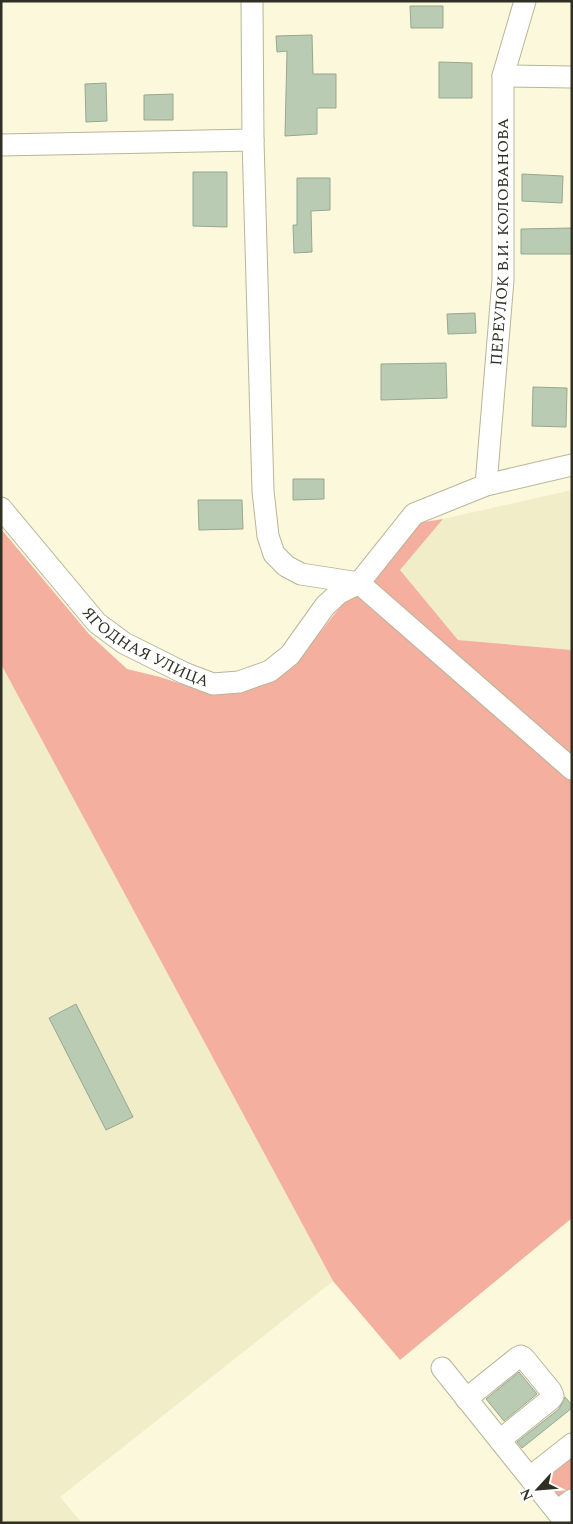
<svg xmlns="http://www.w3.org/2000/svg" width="573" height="1524" font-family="Spectral,serif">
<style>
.built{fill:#f1edc9}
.green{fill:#f4af9e}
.building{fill:#bacbb3;stroke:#97a790}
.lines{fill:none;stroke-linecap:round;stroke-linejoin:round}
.minor-casing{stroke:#b9b59a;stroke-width:23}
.minor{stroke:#fff;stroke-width:21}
.labels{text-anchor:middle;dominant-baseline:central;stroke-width:4.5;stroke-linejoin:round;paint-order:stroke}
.street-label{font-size:16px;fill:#302f24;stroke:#fff}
</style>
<rect width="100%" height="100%" fill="#fbf8db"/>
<path class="built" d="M 572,490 L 572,650 L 458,640 L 400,570 L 443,519 Z
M 1,664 L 333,1281 L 60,1497 L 82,1523 L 1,1523 Z"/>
<path class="green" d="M 443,519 L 400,570 L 458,640 L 572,650 L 572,1218 L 400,1360 L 333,1281 L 1,664 L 1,529 L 89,634 L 127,669 L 160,677 L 194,688 L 223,693 L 253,688 L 281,675 L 315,639 L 340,607 L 418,523 Z
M 572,1454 L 572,1489 L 558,1500 L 541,1479 Z"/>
<path class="building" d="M 410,6 L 443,6 L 443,28 L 411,28 Z
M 312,35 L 313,74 L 336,74 L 336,108 L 317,108 L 317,134 L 285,136 L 287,51 L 277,52 L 276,36 Z
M 439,62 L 472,63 L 472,98 L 439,98 Z
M 106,83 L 107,121 L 86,122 L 85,84 Z
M 173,94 L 173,120 L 144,120 L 144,95 Z
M 193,172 L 227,172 L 227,227 L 193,226 Z
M 522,174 L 563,176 L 562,203 L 522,201 Z
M 297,178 L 330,178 L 330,210 L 311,211 L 312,252 L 294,253 L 293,225 L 297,225 Z
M 572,228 L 572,254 L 521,254 L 521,229 Z
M 475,313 L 476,333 L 448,334 L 447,314 Z
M 446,363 L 447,398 L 381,400 L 381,364 Z
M 533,387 L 567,388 L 566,427 L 532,426 Z
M 293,479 L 324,479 L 324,499 L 293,500 Z
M 198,500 L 242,500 L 243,529 L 199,530 Z
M 76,1004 L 133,1117 L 106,1130 L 49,1018 Z
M 519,1372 L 537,1394 L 504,1421 L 486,1399 Z
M 565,1397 L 572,1405 L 572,1408 L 522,1448 L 517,1442 L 559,1409 Z"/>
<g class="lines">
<defs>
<g id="minor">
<path d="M 252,1 L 253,140 L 263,491 L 268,536 L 274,554 L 286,566 L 301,574 L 359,583 L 414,514 L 486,485 L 572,465"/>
<path d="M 503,76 L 572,77"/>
<path d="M 1,145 L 253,140"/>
<path id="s1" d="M 486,485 L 503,280 L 503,76 L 525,1"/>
<path id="s2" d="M 1,508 L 97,623 L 124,643 L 184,673 L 213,684 L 239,682 L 270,671 L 290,655 L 325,606 L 339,593 L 359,583 L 572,769"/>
<path d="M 442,1368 L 566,1523"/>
<path d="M 466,1399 L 517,1358 L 521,1356 L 524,1358 L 551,1391 L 553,1396 L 551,1399 L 500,1440"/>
<path d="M 530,1477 L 572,1444"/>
<path d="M 557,1511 L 572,1500"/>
</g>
</defs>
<use href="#minor" class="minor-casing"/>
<use href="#minor" class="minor"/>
</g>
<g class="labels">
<g class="street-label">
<text stroke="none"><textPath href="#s1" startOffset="244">ПЕРЕУЛОК В.И. КОЛОВАНОВА</textPath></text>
<text stroke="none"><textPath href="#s2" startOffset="204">ЯГОДНАЯ УЛИЦА</textPath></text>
</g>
</g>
<rect width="573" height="1524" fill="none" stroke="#302f24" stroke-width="5"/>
<g transform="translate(538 1489) rotate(244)" stroke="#ffffff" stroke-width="4" paint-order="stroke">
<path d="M0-4L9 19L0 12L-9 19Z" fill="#302f24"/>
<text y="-8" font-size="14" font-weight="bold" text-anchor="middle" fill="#302f24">N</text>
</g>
</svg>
